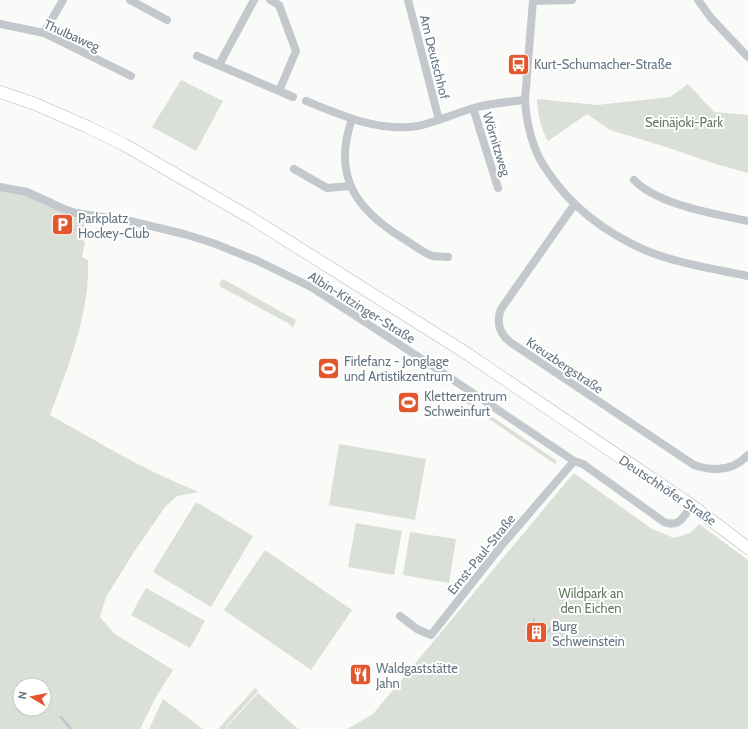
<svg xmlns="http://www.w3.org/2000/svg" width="748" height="729" font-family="Cabin,sans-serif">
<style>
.green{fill:#dadfd7;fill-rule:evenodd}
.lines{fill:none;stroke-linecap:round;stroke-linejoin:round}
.stream{stroke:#bbc7cb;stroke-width:2.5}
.secondary-casing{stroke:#b3babf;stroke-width:13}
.street{stroke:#c3c8cc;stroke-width:8}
.secondary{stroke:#fff;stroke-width:12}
.labels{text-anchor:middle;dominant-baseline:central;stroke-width:4;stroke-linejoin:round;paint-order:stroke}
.street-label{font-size:13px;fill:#657683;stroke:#fff}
.poi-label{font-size:13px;fill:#657683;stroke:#fff;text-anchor:start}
.park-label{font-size:13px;fill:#687a64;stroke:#fff}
</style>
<rect width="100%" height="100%" fill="#fafaf8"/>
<path class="green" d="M 181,80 L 223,101 L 196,151 L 152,127 Z
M 688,84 L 714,112 L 748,115 L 748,173 L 716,164 L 663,146 L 610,130 L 587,114 L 548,141 C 540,126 538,116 537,99 L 597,105 L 670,97 Z
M 0,188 L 26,193 L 86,216 L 82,239 L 85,243 L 82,257 L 88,260 C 90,313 69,365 50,415 C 98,442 147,472 199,492 L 177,496 L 165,507 L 134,552 L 106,597 L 100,617 L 115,634 L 173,670 L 157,695 L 140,729 L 0,729 ZM 20,685 L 44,685 L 44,709 L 20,709 Z
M 223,279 L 296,320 L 293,328 L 288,323 L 221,287 L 219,283 Z
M 456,392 L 557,461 L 555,464 L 454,395 Z
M 339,444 L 426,459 L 415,520 L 329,505 Z
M 573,474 L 575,474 L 652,529 L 674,538 L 690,533 L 699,524 L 748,560 L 748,729 L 347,729 L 373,714 Z
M 196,502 L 253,536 L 211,607 L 153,572 Z
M 356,523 L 402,531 L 394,575 L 348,567 Z
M 410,532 L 456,539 L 449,583 L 403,575 Z
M 265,550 L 352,610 L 311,670 L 224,610 Z
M 146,588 L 205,621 L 190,648 L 131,615 Z
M 255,688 L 258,691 L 224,729 L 218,729 Z
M 258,693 L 298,729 L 225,729 Z
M 163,699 L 203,729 L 149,729 Z"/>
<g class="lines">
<path class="stream" d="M 534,620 L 533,624 L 546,634 L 550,629
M 61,717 L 71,729"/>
<defs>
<path id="secondary" d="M 0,92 L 35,104 L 88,127 L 123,144 L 251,218 L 463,351 L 691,505 L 748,548"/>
</defs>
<use href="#secondary" class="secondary-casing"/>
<path class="street" d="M 130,0 L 167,20
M 408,0 L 439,120
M 533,0 L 525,100 C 526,117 529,133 535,148 C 538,157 543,165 548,172 C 572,208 608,234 647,251 C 680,264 714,269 748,276
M 698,0 L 711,18 L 748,57
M 533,1 L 572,0
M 0,24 L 44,33 L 131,76
M 44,33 L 63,0
M 197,56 L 279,91 L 296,51 L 279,5 L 270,0
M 219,65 L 254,0
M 279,91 L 293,97
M 306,101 C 343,116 378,132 418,126 C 438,122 455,113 474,108 C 490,103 508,102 525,100
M 473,108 L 498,188
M 352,119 C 332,176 356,210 404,239 C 411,243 424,254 433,256 C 437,257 443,256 448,257
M 294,169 L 327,188 L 351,186
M 634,180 C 658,205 715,214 748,221
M 0,187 L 27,192 L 64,209 L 76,213 L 130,221 L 184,234 L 213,243 L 258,261 L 311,287 L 428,363 L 574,461 L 583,464 L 664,522 C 679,528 684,517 691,505
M 574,205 L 501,309 C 496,322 499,333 510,342 L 694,465 C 714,472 733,471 748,455
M 400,616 L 417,629 L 431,635 L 502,545 L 574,461"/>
<use href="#secondary" class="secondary"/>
</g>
<defs>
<symbol id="bus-square" viewBox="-11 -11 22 22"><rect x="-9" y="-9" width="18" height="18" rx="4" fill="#e4572e" stroke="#fff"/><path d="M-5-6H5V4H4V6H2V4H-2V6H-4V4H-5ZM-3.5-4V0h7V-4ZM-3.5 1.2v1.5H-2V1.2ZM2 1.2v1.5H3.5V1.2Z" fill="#fff"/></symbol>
<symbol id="parking-square" viewBox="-11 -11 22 22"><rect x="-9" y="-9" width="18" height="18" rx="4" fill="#e4572e" stroke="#fff"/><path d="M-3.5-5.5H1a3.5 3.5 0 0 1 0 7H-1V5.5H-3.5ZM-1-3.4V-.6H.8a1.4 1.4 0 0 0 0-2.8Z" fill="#fff"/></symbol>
<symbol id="stadium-square" viewBox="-11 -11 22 22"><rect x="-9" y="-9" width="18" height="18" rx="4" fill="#e4572e" stroke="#fff"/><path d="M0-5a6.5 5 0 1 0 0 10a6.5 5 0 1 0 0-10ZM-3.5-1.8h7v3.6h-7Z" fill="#fff"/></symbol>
<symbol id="building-square" viewBox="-11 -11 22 22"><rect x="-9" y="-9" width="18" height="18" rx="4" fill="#e4572e" stroke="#fff"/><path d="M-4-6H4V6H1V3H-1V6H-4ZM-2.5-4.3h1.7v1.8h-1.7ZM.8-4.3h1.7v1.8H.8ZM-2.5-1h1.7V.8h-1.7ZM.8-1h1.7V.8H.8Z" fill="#fff"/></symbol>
<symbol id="restaurant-square" viewBox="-11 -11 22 22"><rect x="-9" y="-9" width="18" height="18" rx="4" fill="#e4572e" stroke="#fff"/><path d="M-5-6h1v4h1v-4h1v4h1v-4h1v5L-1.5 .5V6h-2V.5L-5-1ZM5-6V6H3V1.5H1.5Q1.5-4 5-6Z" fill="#fff"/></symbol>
</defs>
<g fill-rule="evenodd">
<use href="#bus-square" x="506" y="52" width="25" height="25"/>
<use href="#parking-square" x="50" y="212" width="25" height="25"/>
<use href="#stadium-square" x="316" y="356" width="25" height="25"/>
<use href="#stadium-square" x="396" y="390" width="25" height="25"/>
<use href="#building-square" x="524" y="620" width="25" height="25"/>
<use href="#restaurant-square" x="348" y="662" width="25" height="25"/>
</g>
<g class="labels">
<g class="street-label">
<text transform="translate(72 35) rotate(24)">Thulbaweg</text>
<text transform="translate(435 57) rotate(76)">Am Deutschhof</text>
<text transform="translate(497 144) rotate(73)">Wörnitzweg</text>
<text transform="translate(362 307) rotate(32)">Albin-Kitzinger-Straße</text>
<text transform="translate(565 365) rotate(34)">Kreuzbergstraße</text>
<text transform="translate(668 490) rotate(34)">Deutschhöfer Straße</text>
<text transform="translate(481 554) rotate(-51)">Ernst-Paul-Straße</text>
</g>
<g class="poi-label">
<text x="534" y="64">Kurt-Schumacher-Straße</text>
<text x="78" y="218">Parkplatz<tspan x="78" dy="15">Hockey-Club</tspan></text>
<text x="344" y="361">Firlefanz - Jonglage<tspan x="344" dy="15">und Artistikzentrum</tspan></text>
<text x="424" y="396">Kletterzentrum<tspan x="424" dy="15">Schweinfurt</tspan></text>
<text x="552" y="626">Burg<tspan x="552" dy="15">Schweinstein</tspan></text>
<text x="376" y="668">Waldgaststätte<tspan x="376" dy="15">Jahn</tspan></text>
</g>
<g class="park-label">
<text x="684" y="122">Seinäjoki-Park</text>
<text x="591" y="593">Wildpark an<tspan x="591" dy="15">den Eichen</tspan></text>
</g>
</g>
<g transform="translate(32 697) rotate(280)"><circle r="19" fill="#ffffff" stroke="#c1c8cd"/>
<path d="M0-3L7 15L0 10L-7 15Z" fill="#e4572e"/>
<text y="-6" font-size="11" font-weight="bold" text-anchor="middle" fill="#657683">N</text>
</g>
</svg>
